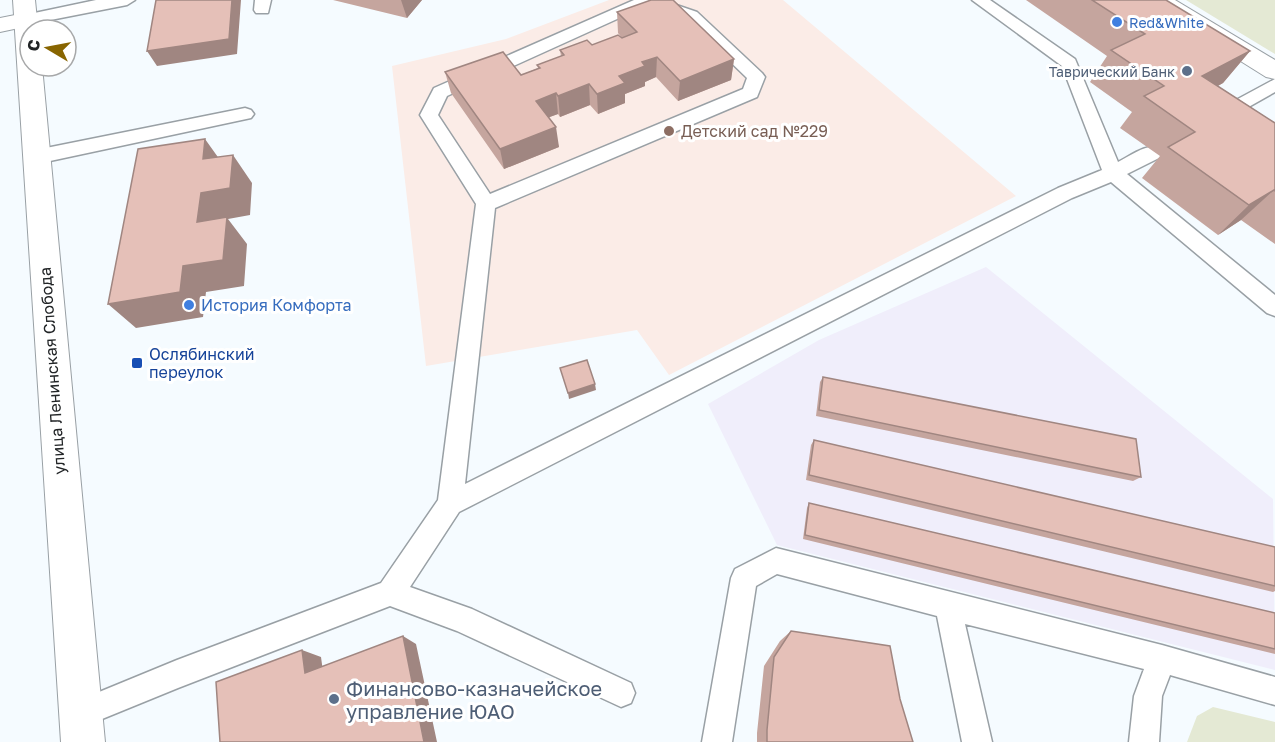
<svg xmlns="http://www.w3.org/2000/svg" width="1275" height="742" font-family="'Golos Text',sans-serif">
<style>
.industrial{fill:#f0eefb}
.education{fill:#fbece7}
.green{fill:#e4e9d4}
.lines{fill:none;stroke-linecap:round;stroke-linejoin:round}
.service-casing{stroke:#99a0a5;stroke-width:3}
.minor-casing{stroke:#99a0a5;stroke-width:2}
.tertiary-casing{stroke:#99a0a5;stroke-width:2}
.secondary-casing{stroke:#99a0a5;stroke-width:2}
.service{fill:#fff;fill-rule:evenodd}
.minor{fill:#fff;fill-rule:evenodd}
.tertiary{fill:#fff;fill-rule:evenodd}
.secondary{fill:#fff;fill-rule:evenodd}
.wall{fill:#c5a59e}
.shaded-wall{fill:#a08681}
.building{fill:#e5c0b8;stroke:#a08681;stroke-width:1.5}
.shop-dot{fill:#3f7fe0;stroke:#fff;stroke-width:2}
.service-dot{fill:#5c6f8a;stroke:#fff;stroke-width:2}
.education-dot{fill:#8d6e63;stroke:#fff;stroke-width:2}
.transit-dot{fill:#1a4fb4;stroke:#fff;stroke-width:2}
.labels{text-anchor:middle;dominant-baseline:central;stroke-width:6;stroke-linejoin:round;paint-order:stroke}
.far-shop-label{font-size:14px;fill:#366cbe;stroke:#fff;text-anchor:start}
.far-service-label{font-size:14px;fill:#4e5e75;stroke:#fff;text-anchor:end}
.education-label{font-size:16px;fill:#785e54;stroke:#fff;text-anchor:start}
.shop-label{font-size:16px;fill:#366cbe;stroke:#fff;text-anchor:start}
.transit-label{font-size:16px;fill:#164399;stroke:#fff;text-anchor:start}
.street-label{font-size:16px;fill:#222527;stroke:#fff}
.near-service-label{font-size:20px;fill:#4e5e75;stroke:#fff;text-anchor:start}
</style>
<rect width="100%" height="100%" fill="#f5fbff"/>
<path class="industrial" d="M 986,267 L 1273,499 L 1275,670 L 777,545 L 708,404 L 819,340 Z"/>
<path class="education" d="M 609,0 L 783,0 L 1016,196 L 669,375 L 637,330 L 426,366 L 392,66 L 506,39 Z"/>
<path class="green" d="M 1186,0 L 1275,0 L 1275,54 Z
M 1213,707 L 1275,722 L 1275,742 L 1187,742 L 1197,716 Z"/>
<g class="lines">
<defs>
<path id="service" d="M 96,0 L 135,0 L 127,5 L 25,25 L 17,20 L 25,15 Z
M 255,0 L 271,0 L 268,13 L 256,13 L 254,10 Z
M 634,0 L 662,0 L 697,12 L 762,73 L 765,77 L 757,97 L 495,208 L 465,484 L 1058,188 L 1102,170 L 1062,66 L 972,0 L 990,0 L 1075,59 L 1118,162 C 1130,156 1147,143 1161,147 L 1163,152 L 1161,157 L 1127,174 L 1275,295 L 1275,316 L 1267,313 L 1111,182 L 1072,198 L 459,512 L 410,587 L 472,609 L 631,683 L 635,693 L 631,703 L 621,707 L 457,631 L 390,606 L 178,688 L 80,728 L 70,724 L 66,714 L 70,704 L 177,660 L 381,583 L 438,500 L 476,204 L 420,115 L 434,88 ZM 648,5 L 685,18 L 747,78 L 743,89 L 490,194 L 438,115 L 447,96 Z
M 1275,79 L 1275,92 L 1222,122 L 1210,122 L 1207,118 L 1210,114 Z
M 245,108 L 251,110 L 254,114 L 251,118 L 36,164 L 29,162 L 27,157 L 29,152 L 36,150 Z
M 776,548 L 1162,645 L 1275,677 L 1275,705 L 1170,675 L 1162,696 L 1159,742 L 1129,742 L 1134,696 L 1144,669 L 965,624 L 992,742 L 962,742 L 937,616 L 777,574 L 756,586 L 732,742 L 702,742 L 731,578 L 735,569 Z"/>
<path id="minor" d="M 25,13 L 33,15 L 37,20 L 33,25 L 0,32 L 0,18 Z"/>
<path id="tertiary" d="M 13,0 L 35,0 L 38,30 L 30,30 L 30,66 L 42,66 L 105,742 L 61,742 Z"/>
<path id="secondary" d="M 1148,0 L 1175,0 L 1275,60 L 1275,79 L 1266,77 L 1151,5 Z"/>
</defs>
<use href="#service" class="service-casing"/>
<use href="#minor" class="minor-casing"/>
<use href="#tertiary" class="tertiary-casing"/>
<use href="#secondary" class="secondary-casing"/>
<use href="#service" class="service"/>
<use href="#minor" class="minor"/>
<use href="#tertiary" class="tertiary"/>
<use href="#secondary" class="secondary"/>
</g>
<path class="wall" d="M 333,0 L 422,0 L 407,18 Z
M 1026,0 L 1166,0 L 1250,51 L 1223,83 L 1218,86 L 1275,123 L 1275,244 L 1241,220 L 1218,235 L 1142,178 L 1160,156 L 1120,128 L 1132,112 L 1090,82 L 1107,56 Z
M 617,12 L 734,59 L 731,80 L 678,101 L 656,77 L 645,82 L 645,86 L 625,94 L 625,103 L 598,114 L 590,105 L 560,117 L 558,114 L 549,117 L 559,147 L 504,169 L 451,93 L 445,72 L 521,75 L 538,68 L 537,65 L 561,56 L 560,50 L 592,45 L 622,38 L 618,33 Z
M 823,377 L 1141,477 L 1133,481 L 816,416 L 820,382 Z
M 814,440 L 1275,547 L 1275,591 L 1273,592 L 806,480 L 811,445 Z
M 809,503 L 1275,613 L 1275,654 L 803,539 L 807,508 Z
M 791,631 L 900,699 L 913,742 L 757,742 L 757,733 L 764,666 L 780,641 Z"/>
<path class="shaded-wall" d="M 232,0 L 241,0 L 237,54 L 157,66 L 147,51 Z
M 401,0 L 422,0 L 407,18 Z
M 1250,51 L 1223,83 L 1177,108 L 1202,76 Z
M 657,57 L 656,77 L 645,82 L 645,86 L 625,94 L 625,103 L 598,114 L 597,94 L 619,76 L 642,62 Z
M 734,59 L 731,80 L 678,101 L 680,81 Z
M 589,84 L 590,105 L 560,117 L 558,96 Z
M 556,93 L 558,114 L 539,121 L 536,101 Z
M 556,127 L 559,147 L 504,169 L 500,149 Z
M 205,139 L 225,167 L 203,159 Z
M 233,155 L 252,183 L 250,215 L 228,219 L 247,244 L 244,286 L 206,292 L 203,317 L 136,328 L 108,304 L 183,266 L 197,222 L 201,193 Z
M 1274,190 L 1241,220 L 1218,235 L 1249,205 Z
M 595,384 L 596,390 L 569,399 L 568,393 Z
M 403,636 L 416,644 L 437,742 L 424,742 Z
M 302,650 L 321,657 L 324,679 L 305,673 Z"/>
<path class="building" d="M 156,0 L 232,0 L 229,39 L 147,51 Z
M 651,0 L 673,0 L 734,59 L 680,81 L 657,57 L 642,62 L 645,66 L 619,76 L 625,83 L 597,94 L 589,84 L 558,96 L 556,93 L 536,101 L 556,127 L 500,149 L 445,72 L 503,52 L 521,75 L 540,68 L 537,65 L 564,55 L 560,50 L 587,40 L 592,45 L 618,35 L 622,38 L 637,32 L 617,12 Z
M 1092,0 L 1166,0 L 1250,51 L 1202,76 L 1275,123 L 1275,191 L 1274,190 L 1249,205 L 1168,147 L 1195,132 L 1144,96 L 1164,86 L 1111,50 L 1145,34 Z
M 205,139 L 203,159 L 233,155 L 230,188 L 201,193 L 197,222 L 227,217 L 223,260 L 183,266 L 180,292 L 108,304 L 138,149 Z
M 587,360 L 595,384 L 568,393 L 560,368 Z
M 823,377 L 1136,439 L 1141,477 L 819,410 Z
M 814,440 L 1275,547 L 1275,586 L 809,475 Z
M 809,503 L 1275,613 L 1275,649 L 805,535 Z
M 791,631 L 890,646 L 900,699 L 913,742 L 767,742 L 767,730 L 774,657 Z
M 403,636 L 424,742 L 220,742 L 216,682 L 302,650 L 305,673 Z"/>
<g class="shop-dot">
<circle cx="1117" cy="22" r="6"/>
<circle cx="189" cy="305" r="6"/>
</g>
<g class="service-dot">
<circle cx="1187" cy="71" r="6"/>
<circle cx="334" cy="699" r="6"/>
</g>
<circle class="education-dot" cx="669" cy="131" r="6"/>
<rect class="transit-dot" x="131" y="357" width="12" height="12" rx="3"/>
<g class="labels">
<g class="far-shop-label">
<text x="1129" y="22">Red&amp;White</text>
</g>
<g class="far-service-label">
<text x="1175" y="71">Таврический Банк</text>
</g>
<g class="education-label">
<text x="681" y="131">Детский сад №229</text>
</g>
<g class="shop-label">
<text x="201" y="305">История Комфорта</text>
</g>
<g class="transit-label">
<text x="149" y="354">Ослябинский<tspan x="149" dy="18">переулок</tspan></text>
</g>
<g class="street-label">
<text transform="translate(52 371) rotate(-94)">улица Ленинская Слобода</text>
</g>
<g class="near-service-label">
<text x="346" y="688">Финансово-казначейское<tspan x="346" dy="23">управление ЮАО</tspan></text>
</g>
</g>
<g transform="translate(48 48) rotate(280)"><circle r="28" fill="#ffffff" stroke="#a7a8a9" stroke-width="1.5"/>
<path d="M0-4.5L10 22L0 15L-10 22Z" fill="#886501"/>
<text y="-9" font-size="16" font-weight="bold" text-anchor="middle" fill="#222527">С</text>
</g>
</svg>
